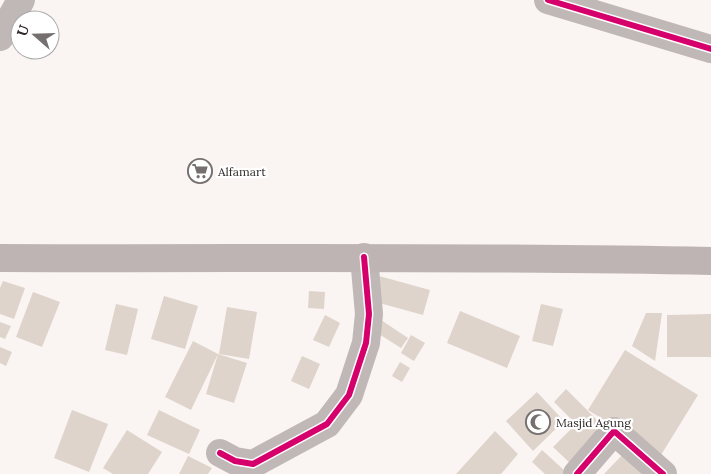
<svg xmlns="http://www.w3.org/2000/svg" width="711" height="474" font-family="Lora,serif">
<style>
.building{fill:#dfd4cc}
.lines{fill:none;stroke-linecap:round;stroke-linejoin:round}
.minor{stroke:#c0b8b6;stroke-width:28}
.highway{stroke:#beb4b4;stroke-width:28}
.cycleway-casing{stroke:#fff;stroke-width:9}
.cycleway{stroke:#d6006c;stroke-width:6}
.labels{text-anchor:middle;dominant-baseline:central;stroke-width:4.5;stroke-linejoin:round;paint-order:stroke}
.poi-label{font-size:12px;fill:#2e2928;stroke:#fff;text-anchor:start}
</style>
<rect width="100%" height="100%" fill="#faf4f2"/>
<path class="building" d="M 379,276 L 430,290 L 423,315 L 372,301 Z
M 3,281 L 25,288 L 14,319 L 0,314 L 0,288 Z
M 309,291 L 325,292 L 324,309 L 308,308 Z
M 33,292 L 60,302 L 42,347 L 16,337 Z
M 164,296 L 198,306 L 185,349 L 151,339 Z
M 116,304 L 138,309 L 127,355 L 105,350 Z
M 541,304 L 563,309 L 553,346 L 532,341 Z
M 227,307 L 257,312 L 249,359 L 219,354 Z
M 460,311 L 520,336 L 507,368 L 447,343 Z
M 646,313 L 662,313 L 655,361 L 632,346 Z
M 711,314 L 711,357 L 667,357 L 667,315 Z
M 325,315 L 340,323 L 329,347 L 313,340 Z
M 378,318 L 408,338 L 401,348 L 371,329 Z
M 0,322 L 11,326 L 5,339 L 0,337 Z
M 411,335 L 425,343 L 414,361 L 401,353 Z
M 193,341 L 218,354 L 191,410 L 165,397 Z
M 0,347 L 12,352 L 6,366 L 0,363 Z
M 625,350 L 698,395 L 661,455 L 588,410 Z
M 218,354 L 247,363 L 234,403 L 206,394 Z
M 302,356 L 320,364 L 309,389 L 291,381 Z
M 400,362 L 410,368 L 402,382 L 392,376 Z
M 566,389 L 606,429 L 572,465 L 553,447 L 576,424 L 554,402 Z
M 537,392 L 564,421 L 533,451 L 506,421 Z
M 72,410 L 108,424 L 89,472 L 54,458 Z
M 159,410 L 200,430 L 189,454 L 147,435 Z
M 127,430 L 162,452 L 148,474 L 113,474 L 103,468 Z
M 495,431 L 518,454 L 501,474 L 456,474 Z
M 542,450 L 565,471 L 563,474 L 545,474 L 532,462 Z
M 626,451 L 652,474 L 604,474 Z
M 188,456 L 212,468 L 208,474 L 179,474 Z"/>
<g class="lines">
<path class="minor" d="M 548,0 L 711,49
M 0,37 L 21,0
M 220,453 L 235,461 L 253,464 L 327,424 L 349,395 L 366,343 L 369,314 L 364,257
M 577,474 L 614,431 L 663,474"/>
<path class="highway" d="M 0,258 C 237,259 474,256 711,261"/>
<defs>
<path id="cycleway" d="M 548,0 L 711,49
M 220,453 L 235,461 L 253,464 L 327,424 L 349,395 L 366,343 L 369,314 L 364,257
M 577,474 L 614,431 L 663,474"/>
</defs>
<use href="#cycleway" class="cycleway-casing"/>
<use href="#cycleway" class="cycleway"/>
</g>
<defs>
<symbol id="supermarket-ring" viewBox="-11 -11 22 22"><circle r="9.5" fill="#fff" stroke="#75706f" stroke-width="1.5"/><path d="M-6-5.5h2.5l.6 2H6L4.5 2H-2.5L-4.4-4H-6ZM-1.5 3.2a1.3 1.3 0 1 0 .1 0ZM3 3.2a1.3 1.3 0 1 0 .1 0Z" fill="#75706f"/></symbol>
<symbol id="mosque-ring" viewBox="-11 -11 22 22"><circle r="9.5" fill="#fff" stroke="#75706f" stroke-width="1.5"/><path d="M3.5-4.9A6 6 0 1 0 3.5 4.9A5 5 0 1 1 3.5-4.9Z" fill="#75706f"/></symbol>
</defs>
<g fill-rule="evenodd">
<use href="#supermarket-ring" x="186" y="157" width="28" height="28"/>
<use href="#mosque-ring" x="524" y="408" width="28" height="28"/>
</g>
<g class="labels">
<g class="poi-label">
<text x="218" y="171">Alfamart</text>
<text x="556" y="422">Masjid Agung</text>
</g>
</g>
<g transform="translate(35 35) rotate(290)"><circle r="24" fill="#ffffff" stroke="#aba9a9"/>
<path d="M0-4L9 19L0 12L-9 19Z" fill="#75706f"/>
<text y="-8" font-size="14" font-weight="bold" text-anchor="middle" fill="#2e2928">U</text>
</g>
</svg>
